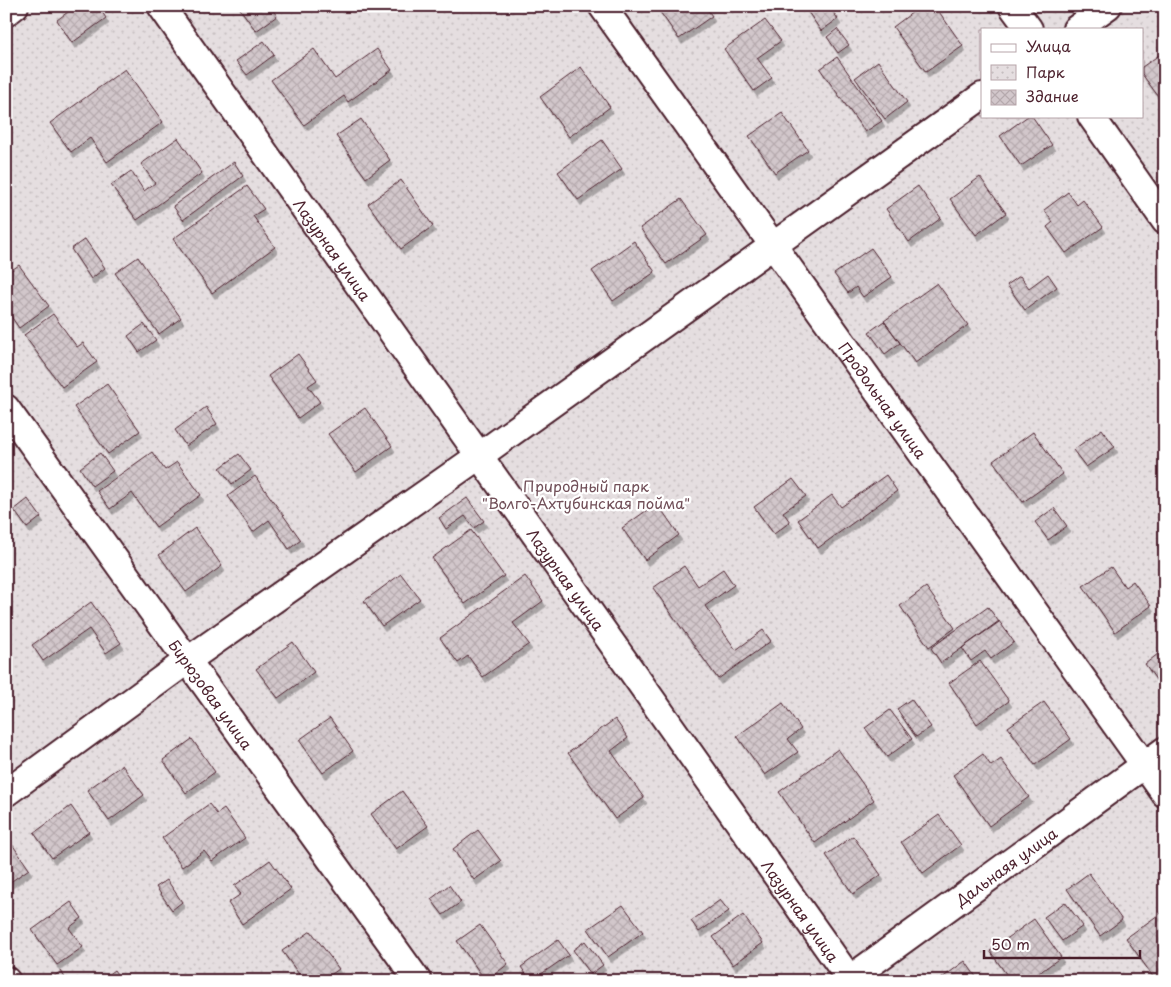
<svg xmlns="http://www.w3.org/2000/svg" width="1171" height="987" font-family="'Playpen Sans',sans-serif">
<style>
.park{fill:url(#park-dots);stroke:#987e86;fill-rule:evenodd}
.building{fill:url(#building-cross-hatch);stroke:#4a1f2b;filter:url(#shadow)}
.lines{fill:none;stroke-linecap:round;stroke-linejoin:round}
.minor-casing{stroke:#4a1f2b;stroke-width:30}
.minor{stroke:#fff;stroke-width:26}
.labels{text-anchor:middle;dominant-baseline:central;stroke-width:4.5;stroke-linejoin:round;paint-order:stroke}
.street-label{font-size:15px;fill:#4a1f2b;stroke:#fff}
.park-label{font-size:15px;fill:#714f58;stroke:#fff}
</style>
<defs>
<pattern id="park-dots" width="8" height="8" patternUnits="userSpaceOnUse" patternTransform="scale(1.25)"><rect width="8" height="8" fill="#e5dee0"/><path d="M2 2h.1M6 6h.1" fill="none" stroke="#c6bec0" stroke-width="1.8" stroke-linecap="round"/></pattern>
<pattern id="building-cross-hatch" width="8" height="8" patternUnits="userSpaceOnUse" patternTransform="scale(1.25)"><rect width="8" height="8" fill="#d2c7cb"/><path d="M0 0l8 8M0 8l8-8" fill="none" stroke="#b6aaae"/></pattern>
<filter id="shadow"><feDropShadow dx="3" dy="5.5" stdDeviation="0" flood-color="#0004"/></filter>
</defs>
<rect width="100%" height="100%" fill="#fff"/>
<filter id="ink" filterUnits="userSpaceOnUse"><feTurbulence type="fractalNoise" baseFrequency=".02" numOctaves="2"/><feDisplacementMap in="SourceGraphic" scale="10" xChannelSelector="R" yChannelSelector="G"/><feConvolveMatrix kernelMatrix="1 2 1 2 8 2 1 2 1" color-interpolation-filters="sRGB"/></filter>
<g filter="url(#ink)">
<path class="park" d="M 6,6 L 1165,6 L 1165,981 L 6,981 ZM 982,29 L 1142,29 L 1142,116 L 982,116 Z"/>
<path class="building" d="M 76,6 L 98,6 L 106,18 L 72,43 L 57,20 Z
M 238,6 L 270,6 L 277,16 L 256,31 Z
M 656,6 L 705,6 L 712,16 L 679,39 Z
M 804,6 L 829,6 L 838,19 L 821,31 Z
M 921,6 L 935,6 L 963,46 L 926,72 L 893,27 Z
M 765,20 L 781,41 L 757,58 L 772,78 L 754,91 L 724,49 Z
M 837,29 L 849,45 L 838,53 L 827,37 Z
M 264,41 L 274,55 L 247,75 L 236,61 Z
M 314,49 L 335,79 L 377,49 L 392,70 L 348,102 L 344,96 L 304,125 L 271,80 Z
M 1165,51 L 1165,91 L 1158,96 L 1142,74 L 1142,67 Z
M 837,57 L 882,121 L 865,132 L 820,69 Z
M 878,61 L 907,102 L 885,119 L 855,78 Z
M 581,67 L 610,107 L 569,137 L 540,97 Z
M 125,69 L 163,122 L 107,162 L 90,138 L 71,152 L 50,123 Z
M 782,113 L 808,150 L 775,173 L 749,136 Z
M 1028,116 L 1032,116 L 1052,145 L 1021,166 L 1000,136 Z
M 361,119 L 390,160 L 366,178 L 336,136 Z
M 178,138 L 202,173 L 137,220 L 111,185 L 131,171 L 144,191 L 155,183 L 141,164 Z
M 602,140 L 622,169 L 578,200 L 558,172 Z
M 234,162 L 243,176 L 183,220 L 173,206 Z
M 980,177 L 1006,213 L 976,235 L 950,199 Z
M 401,180 L 433,226 L 401,249 L 368,204 Z
M 247,186 L 264,209 L 253,216 L 275,247 L 212,293 L 173,239 Z
M 918,186 L 941,218 L 909,242 L 886,209 Z
M 1068,192 L 1077,205 L 1083,200 L 1103,227 L 1066,253 L 1047,227 L 1053,222 L 1044,210 Z
M 681,199 L 707,235 L 666,264 L 640,228 Z
M 85,239 L 105,268 L 91,279 L 71,249 Z
M 634,241 L 655,272 L 613,301 L 592,271 Z
M 871,248 L 892,277 L 863,297 L 856,287 L 848,293 L 834,274 Z
M 138,257 L 181,318 L 159,334 L 115,273 Z
M 19,265 L 49,306 L 19,328 L 6,309 L 6,274 Z
M 1048,274 L 1057,287 L 1025,310 L 1007,285 L 1020,276 L 1029,288 Z
M 937,283 L 968,325 L 915,363 L 884,321 Z
M 53,314 L 77,347 L 83,343 L 97,362 L 62,387 L 24,335 Z
M 884,321 L 900,343 L 885,354 L 869,332 Z
M 144,324 L 156,340 L 139,352 L 128,336 Z
M 298,354 L 317,380 L 308,386 L 320,402 L 298,418 L 268,376 Z
M 107,384 L 140,431 L 108,454 L 74,407 Z
M 206,407 L 217,424 L 186,446 L 175,430 Z
M 365,408 L 392,446 L 356,472 L 328,434 Z
M 1102,429 L 1115,447 L 1086,467 L 1073,450 Z
M 1033,432 L 1063,474 L 1023,502 L 993,461 Z
M 152,452 L 165,470 L 177,462 L 201,495 L 156,527 L 132,493 L 110,509 L 97,491 Z
M 100,453 L 113,471 L 92,486 L 80,468 Z
M 239,454 L 251,470 L 232,484 L 220,468 Z
M 886,475 L 897,491 L 818,548 L 798,520 L 832,495 L 841,507 Z
M 255,476 L 301,540 L 289,549 L 269,520 L 253,532 L 228,496 Z
M 793,479 L 806,496 L 783,512 L 790,522 L 774,534 L 754,507 Z
M 467,498 L 484,521 L 474,528 L 465,516 L 446,529 L 439,518 Z
M 28,499 L 41,517 L 27,528 L 14,510 Z
M 657,503 L 679,535 L 645,560 L 622,528 Z
M 1054,508 L 1067,526 L 1048,540 L 1035,522 Z
M 195,528 L 222,566 L 186,592 L 159,555 Z
M 471,530 L 504,576 L 465,604 L 432,558 Z
M 684,566 L 698,586 L 723,569 L 734,585 L 705,606 L 736,650 L 763,630 L 771,641 L 718,679 L 653,588 Z
M 1111,567 L 1125,587 L 1133,581 L 1151,606 L 1115,632 L 1083,586 Z
M 401,574 L 420,599 L 382,626 L 364,601 Z
M 525,576 L 543,601 L 513,623 L 529,644 L 483,677 L 468,656 L 458,663 L 440,638 Z
M 926,587 L 955,628 L 929,647 L 900,606 Z
M 91,602 L 121,643 L 106,653 L 89,629 L 43,661 L 32,645 Z
M 988,607 L 999,622 L 941,663 L 931,648 Z
M 999,621 L 1014,642 L 991,659 L 985,651 L 971,661 L 962,648 Z
M 293,642 L 314,672 L 278,698 L 256,669 Z
M 1163,650 L 1165,653 L 1165,692 L 1145,664 Z
M 980,661 L 1009,701 L 977,724 L 949,683 Z
M 911,699 L 931,727 L 916,737 L 897,709 Z
M 1044,702 L 1071,739 L 1035,765 L 1008,727 Z
M 783,703 L 801,729 L 788,739 L 798,752 L 765,775 L 737,736 Z
M 890,710 L 912,739 L 887,757 L 865,728 Z
M 330,718 L 353,751 L 323,773 L 299,740 Z
M 615,719 L 628,738 L 611,751 L 644,798 L 615,819 L 568,753 Z
M 192,739 L 215,772 L 186,793 L 163,760 Z
M 838,749 L 874,800 L 815,843 L 779,792 Z
M 983,754 L 991,766 L 1001,759 L 1029,797 L 989,826 L 953,775 Z
M 122,765 L 144,795 L 109,821 L 87,790 Z
M 402,791 L 428,826 L 396,849 L 371,814 Z
M 209,804 L 217,814 L 224,809 L 245,838 L 212,861 L 204,851 L 182,867 L 162,838 Z
M 71,806 L 89,832 L 52,858 L 34,833 Z
M 939,815 L 961,845 L 923,873 L 901,842 Z
M 478,830 L 501,861 L 474,880 L 453,849 Z
M 853,836 L 881,875 L 853,894 L 826,855 Z
M 12,844 L 29,869 L 6,885 L 6,848 Z
M 270,860 L 291,889 L 242,924 L 228,903 L 241,894 L 234,886 Z
M 1089,873 L 1122,920 L 1100,936 L 1067,889 Z
M 167,880 L 182,902 L 172,910 L 156,887 Z
M 449,885 L 461,902 L 443,915 L 431,899 Z
M 720,900 L 729,911 L 699,932 L 691,921 Z
M 71,902 L 82,918 L 69,928 L 83,947 L 57,965 L 32,930 Z
M 1065,902 L 1083,926 L 1062,941 L 1044,917 Z
M 623,905 L 643,932 L 608,957 L 588,929 Z
M 1165,910 L 1165,981 L 1156,981 L 1126,938 Z
M 743,915 L 763,943 L 733,965 L 713,937 Z
M 1034,919 L 1061,957 L 1028,981 L 1011,981 L 990,951 Z
M 480,925 L 508,964 L 486,981 L 457,941 Z
M 311,931 L 339,969 L 322,981 L 304,981 L 282,951 Z
M 558,940 L 569,955 L 531,981 L 521,967 Z
M 585,941 L 603,965 L 591,974 L 573,950 Z
M 965,961 L 979,981 L 938,981 Z
M 114,970 L 122,981 L 99,981 Z
M 61,971 L 67,981 L 48,981 Z"/>
<g class="lines">
<defs>
<g id="minor">
<path id="s1" d="M 161,6 L 851,981"/>
<path id="s2" d="M 602,6 L 1165,794"/>
<path d="M 1012,6 L 1029,29"/>
<path d="M 6,13 L 15,6"/>
<path d="M 1076,29 L 1108,6"/>
<path d="M 1091,116 L 1165,221"/>
<path id="s3" d="M 6,408 L 418,981"/>
<path d="M 6,793 L 188,660 L 479,456 L 982,96"/>
<path d="M 6,980 L 7,981"/>
<path id="s4" d="M 847,981 L 1165,750"/>
</g>
</defs>
<use href="#minor" class="minor-casing"/>
<use href="#minor" class="minor"/>
</g>
</g>
<g class="labels">
<g class="street-label">
<text stroke="none"><textPath href="#s1" startOffset="298">Лазурная улица</textPath></text>
<text stroke="none"><textPath href="#s2" startOffset="484">Продольная улица</textPath></text>
<text stroke="none"><textPath href="#s1" startOffset="702">Лазурная улица</textPath></text>
<text stroke="none"><textPath href="#s3" startOffset="352">Бирюзовая улица</textPath></text>
<text stroke="none"><textPath href="#s4" startOffset="196">Дальнаяя улица</textPath></text>
<text stroke="none"><textPath href="#s1" startOffset="1108">Лазурная улица</textPath></text>
</g>
<g class="park-label">
<text x="586" y="485">Природный парк<tspan x="586" dy="17">"Волго-Ахтубинская пойма"</tspan></text>
</g>
</g>
<rect width="1171" height="987" fill="none" stroke="#fff" stroke-width="25"/>
<rect x="12" y="12" width="1146" height="962" fill="none" stroke="#4a1f2b" stroke-width="2" filter="url(#ink)"/>
<rect x="981" y="28" width="162" height="90" fill="#ffffff" stroke="#b7a5aa"/>
<rect x="991" y="44" width="25" height="8" fill="#ffffff" stroke="#b7a5aa"/>
<text x="1026" y="52" font-size="15" fill="#4a1f2b">Улица</text>
<rect x="991" y="65" width="25" height="15" fill="url(#park-dots)" stroke="#b7a5aa"/>
<text x="1026" y="78" font-size="15" fill="#4a1f2b">Парк</text>
<rect x="991" y="90" width="25" height="15" fill="url(#building-cross-hatch)" stroke="#b7a5aa"/>
<text x="1026" y="102" font-size="15" fill="#4a1f2b">Здание</text>
<path d="M984 950v8h156v-8" fill="none" stroke="#4a1f2b" stroke-width="2.5"/>
<text x="991" y="950" font-size="15" fill="#4a1f2b" stroke="#ffffff" stroke-width="4" paint-order="stroke">50 m</text>
</svg>
